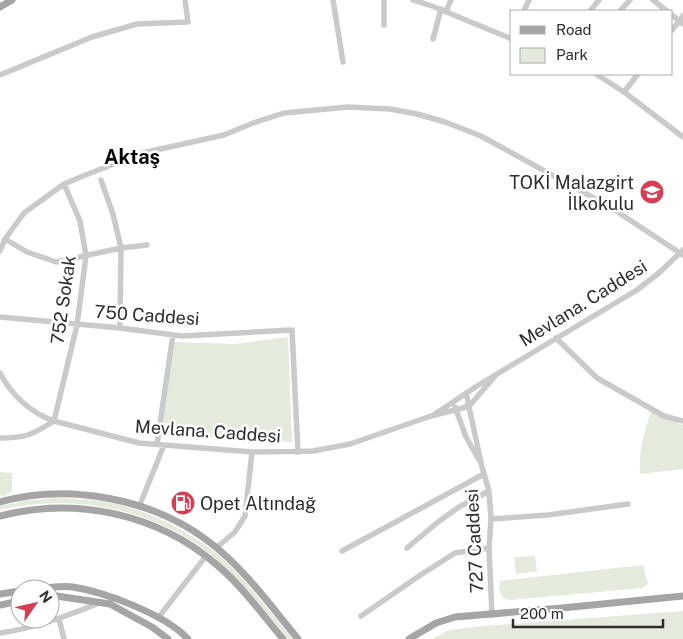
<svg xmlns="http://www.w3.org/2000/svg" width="683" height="639" font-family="'Public Sans',sans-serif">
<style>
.green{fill:#e4eadc}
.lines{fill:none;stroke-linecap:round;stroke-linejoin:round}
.minor{stroke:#cacaca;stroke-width:5.5}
.major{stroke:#a5a5a5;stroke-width:7}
.labels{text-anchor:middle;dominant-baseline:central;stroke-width:5;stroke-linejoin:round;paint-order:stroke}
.poi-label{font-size:18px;fill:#2d2d2d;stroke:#fff;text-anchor:end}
.street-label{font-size:18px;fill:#2d2d2d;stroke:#fff}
.quarter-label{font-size:20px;font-weight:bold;fill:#000;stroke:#fff}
</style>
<rect width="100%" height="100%" fill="#fff"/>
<path class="green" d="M 288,337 L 292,442 L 161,434 L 175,342 L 234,344 Z
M 651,412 L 683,425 L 683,469 L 640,474 C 639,452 643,433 651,412 Z
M 0,472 L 12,473 L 12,491 L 3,496 L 0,495 Z
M 56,498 C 71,499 87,499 102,501 C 144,508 189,530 222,558 C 248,582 270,612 293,639 L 288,639 C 266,612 244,584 217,560 C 159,509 74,492 0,510 L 0,506 L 24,501 Z
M 535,556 L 537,571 L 516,574 L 514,557 Z
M 643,565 L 648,584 L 642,588 L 510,600 L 503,598 L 499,589 L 500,581 Z
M 683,611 L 683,639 L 432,639 L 449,630 L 483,626 Z"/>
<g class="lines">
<path class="minor" d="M 333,0 L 343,62
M 413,0 L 432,6 L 512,39
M 653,0 L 667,11
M 446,11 L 451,0
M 524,11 L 529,0
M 590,11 L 599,0
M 620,11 L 630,0
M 672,15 L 683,24
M 384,25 L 384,0
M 672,30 L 683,16
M 433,39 L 441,9
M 596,74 L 624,92 L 683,137
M 0,75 L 92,37 L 137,24 L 188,22 L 185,0
M 624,92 L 638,74
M 101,180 L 113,214 L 121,248 L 120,328
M 5,239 L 27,252 L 56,262 L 121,248 L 147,245
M 0,251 L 5,239 L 24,213 L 64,184 L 83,176 L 142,153 L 224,135 L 253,123 L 284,113 L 348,107 L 390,109 L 417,114 L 445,122 L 481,136 L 610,207 L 683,255
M 0,317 L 120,328 L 182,336 L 292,330 L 298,452
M 556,338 L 597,378 L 664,416 L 683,421
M 0,373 C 11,395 31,413 54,421 L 139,443 L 252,452 L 313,451 L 350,444 L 431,416 L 463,408 L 471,404 L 495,376
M 466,393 L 482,467 L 489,491 L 491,519 L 489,548 L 492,615
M 455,407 L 466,437 L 479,460
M 435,414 L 477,386 L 637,290 L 660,272 L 683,250
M 0,438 C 26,438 32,435 54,421 L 77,325 L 86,256 L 80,221 L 64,184
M 157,444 L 173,335
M 139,507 L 164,445
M 491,519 L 548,515 L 628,504
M 216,548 L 235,532 L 245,516 L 252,452
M 407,548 L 438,522 L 459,507 L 489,491
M 342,551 L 484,474
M 361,616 L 419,576 L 455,553 L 489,548
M 158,618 L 206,556
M 59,619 L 64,639
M 0,633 C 35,628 67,616 99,603"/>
<path class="major" d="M 0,7 L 12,0
M 0,502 C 68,483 151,498 208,541 C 243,567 270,605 298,639
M 0,516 C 76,496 158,514 217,565 C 242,586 262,614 283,639
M 38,589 C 49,588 62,585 73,587 C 105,592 166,615 188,639
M 0,594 L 20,591
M 50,595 L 110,604 L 152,627 L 168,639
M 0,605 L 20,601
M 409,639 L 436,623 L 455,617 L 562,608 L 683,596"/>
</g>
<defs>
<symbol id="school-disc" viewBox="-11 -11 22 22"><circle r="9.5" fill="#d53f53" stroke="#fff"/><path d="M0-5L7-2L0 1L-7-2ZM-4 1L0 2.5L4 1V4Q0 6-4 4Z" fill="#fff"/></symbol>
<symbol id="fuel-disc" viewBox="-11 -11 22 22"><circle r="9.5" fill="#d53f53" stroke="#fff"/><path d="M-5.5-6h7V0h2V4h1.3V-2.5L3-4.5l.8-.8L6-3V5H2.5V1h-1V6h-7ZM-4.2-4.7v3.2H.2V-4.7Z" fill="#fff"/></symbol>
</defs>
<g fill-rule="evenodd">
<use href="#school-disc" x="638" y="178" width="28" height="28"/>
<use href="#fuel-disc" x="169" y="489" width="28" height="28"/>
</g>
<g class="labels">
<g class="poi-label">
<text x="634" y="182">TOKİ Malazgirt<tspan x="634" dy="21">İlkokulu</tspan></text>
<text x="200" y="503" text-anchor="start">Opet Altındağ</text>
</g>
<g class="street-label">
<text transform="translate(63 300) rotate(-82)">752 Sokak</text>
<text transform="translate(583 303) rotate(-32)">Mevlana. Caddesi</text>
<text transform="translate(147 315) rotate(4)">750 Caddesi</text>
<text transform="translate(208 431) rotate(4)">Mevlana. Caddesi</text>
<text transform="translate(474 541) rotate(-93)">727 Caddesi</text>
</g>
<g class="quarter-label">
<text x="132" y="157">Aktaş</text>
</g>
</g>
<rect x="510" y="10" width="162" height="65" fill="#ffffff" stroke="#ababab"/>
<rect x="520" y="26" width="25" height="8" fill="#a5a5a5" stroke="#ababab"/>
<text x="556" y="35" font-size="15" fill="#2d2d2d">Road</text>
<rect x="520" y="48" width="25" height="15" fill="#e4eadc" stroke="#ababab"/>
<text x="556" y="60" font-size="15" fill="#2d2d2d">Park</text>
<g transform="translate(35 604) rotate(56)"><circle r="24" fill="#ffffff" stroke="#ababab"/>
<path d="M0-4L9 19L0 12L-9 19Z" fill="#d53f53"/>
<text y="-8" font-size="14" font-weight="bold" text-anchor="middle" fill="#2d2d2d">N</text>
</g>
<path d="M513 619v8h150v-8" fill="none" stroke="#2d2d2d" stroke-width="2.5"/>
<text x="520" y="619" font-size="15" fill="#2d2d2d" stroke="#ffffff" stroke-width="4" paint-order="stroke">200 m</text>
</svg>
